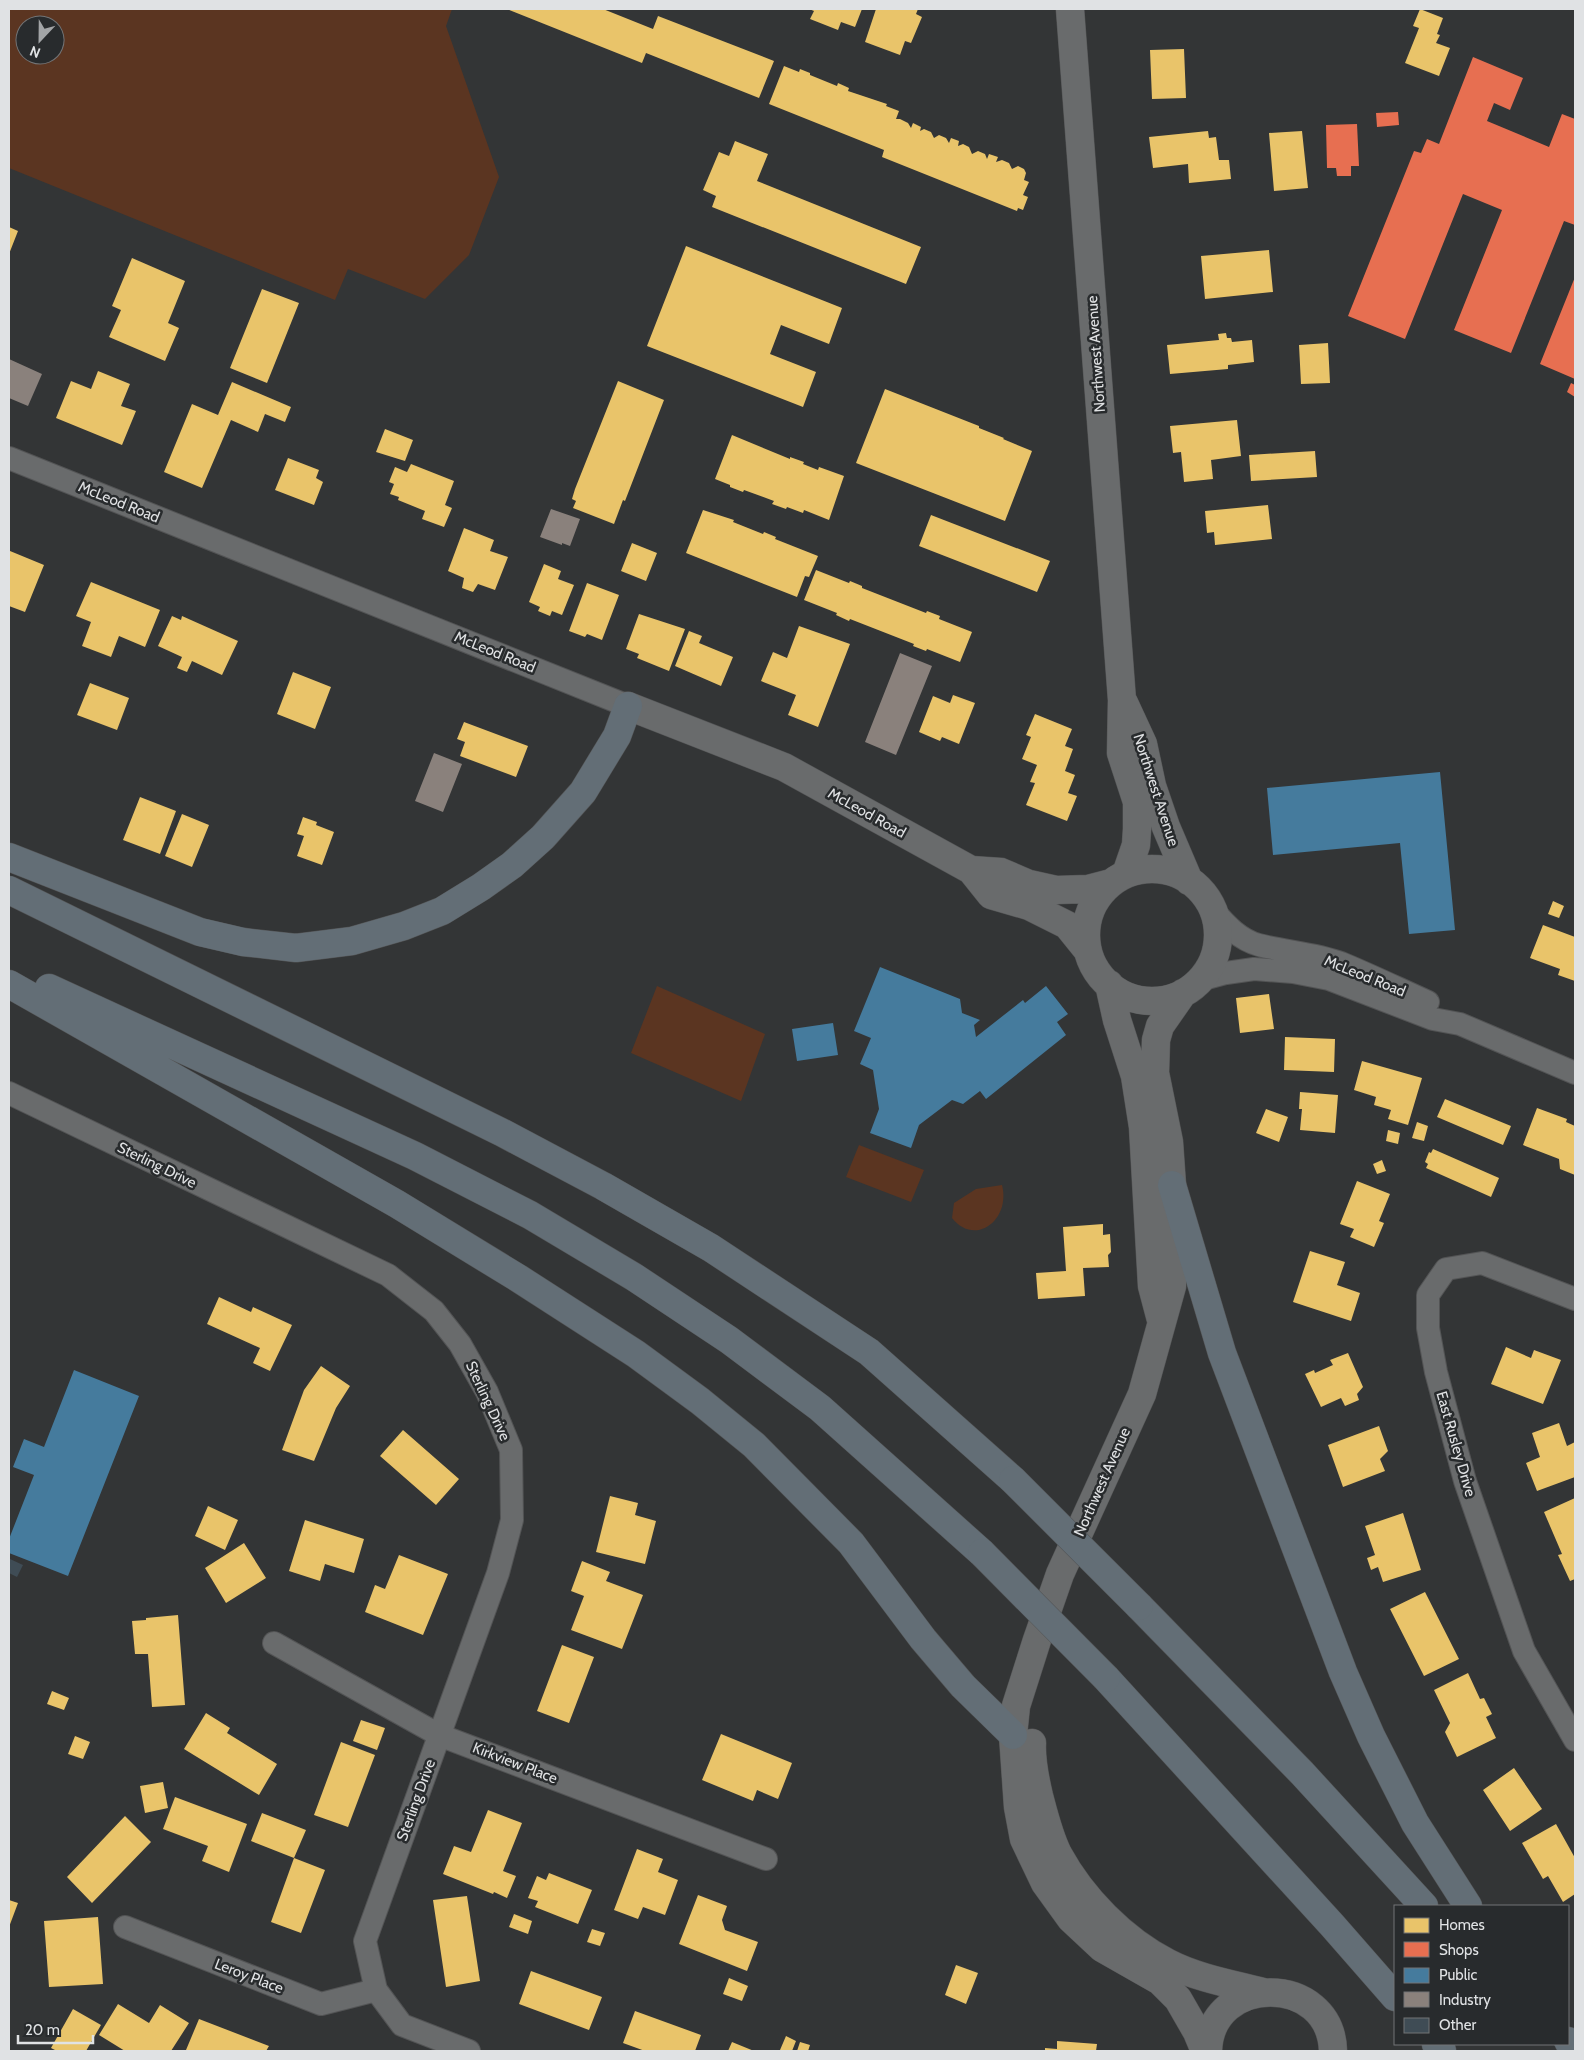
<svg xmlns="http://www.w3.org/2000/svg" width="1584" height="2060" font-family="Cabin,sans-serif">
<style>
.green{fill:#5b3521;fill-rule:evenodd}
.homes{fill:#e9c46a}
.shops{fill:#e76f51}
.public{fill:#457b9d}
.industry{fill:#8a817c}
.building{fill:#3f4c55}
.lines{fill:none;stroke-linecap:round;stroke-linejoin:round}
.minor-casing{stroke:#535455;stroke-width:24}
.secondary-casing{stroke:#535455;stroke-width:29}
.motorway-casing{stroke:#535455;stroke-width:29}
.minor{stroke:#696b6c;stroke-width:22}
.secondary{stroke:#696b6c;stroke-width:28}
.motorway{stroke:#636e76;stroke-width:28}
.motorway-bridge-casing{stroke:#535455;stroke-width:29;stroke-linecap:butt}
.motorway-bridge{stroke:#636e76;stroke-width:28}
.labels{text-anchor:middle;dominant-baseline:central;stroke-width:5;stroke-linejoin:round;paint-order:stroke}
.street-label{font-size:15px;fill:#e0e2e4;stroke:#282b2d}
</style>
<rect width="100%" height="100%" fill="#333536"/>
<path class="green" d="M 9,9 L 452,9 L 446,26 L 499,177 L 469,255 L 425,299 L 348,269 L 335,300 L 9,168 ZM 25,25 L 55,25 L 55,55 L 25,55 Z
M 657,986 L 765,1034 L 741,1101 L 631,1053 Z
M 859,1145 L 924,1170 L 911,1202 L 846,1177 Z
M 1002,1185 C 1011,1220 975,1247 952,1218 L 954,1203 L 976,1189 Z"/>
<path class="homes" d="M 507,9 L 603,9 L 653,29 L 658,16 L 774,61 L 759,98 L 646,53 L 642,63 Z
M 809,9 L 862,9 L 855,27 L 841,22 L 838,30 L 810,19 L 814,11 Z
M 876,9 L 918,9 L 916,14 L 922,17 L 911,43 L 905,41 L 900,55 L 865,42 Z
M 1420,9 L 1443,18 L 1437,34 L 1440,35 L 1436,43 L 1450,48 L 1439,76 L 1405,63 L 1419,28 L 1413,26 Z
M 1184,49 L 1186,98 L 1152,99 L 1150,50 Z
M 784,66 L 799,72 L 800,69 L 810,73 L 810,75 L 837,86 L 838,83 L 849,88 L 848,91 L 887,104 L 886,106 L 899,111 L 896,119 L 900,119 L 908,123 L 911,128 L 913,123 L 921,127 L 920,131 L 924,129 L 931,132 L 934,138 L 939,135 L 946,138 L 949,143 L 951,138 L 959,141 L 958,146 L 963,144 L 969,147 L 972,154 L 978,151 L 985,154 L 987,159 L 989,154 L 998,157 L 996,162 L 1002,160 L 1009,163 L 1012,169 L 1018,166 L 1024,169 L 1026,173 L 1024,180 L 1029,182 L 1023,195 L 1028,197 L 1023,210 L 1018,208 L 1017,211 L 882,157 L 884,150 L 769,104 Z
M 1208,131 L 1209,138 L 1216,137 L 1219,160 L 1229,160 L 1231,179 L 1189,183 L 1188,164 L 1153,168 L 1149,137 Z
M 1302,131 L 1308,188 L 1274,191 L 1269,133 Z
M 735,141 L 768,154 L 757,181 L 921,247 L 906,284 L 712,207 L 716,196 L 703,190 L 719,152 L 729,156 Z
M 9,227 L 18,231 L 9,254 Z
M 686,246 L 842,308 L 829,344 L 781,325 L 770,354 L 816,372 L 803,407 L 647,346 Z
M 1269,250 L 1273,292 L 1205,299 L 1201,256 Z
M 132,258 L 185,281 L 168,323 L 179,328 L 165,361 L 109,337 L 121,310 L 112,306 Z
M 262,289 L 299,303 L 267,383 L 230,368 Z
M 1226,333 L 1227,338 L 1231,338 L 1232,342 L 1252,340 L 1254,362 L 1228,365 L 1228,369 L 1170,374 L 1167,345 L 1219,340 L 1218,334 Z
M 1328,343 L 1330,383 L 1301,384 L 1299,345 Z
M 98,371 L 130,384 L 121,406 L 136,411 L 122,445 L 56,418 L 71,381 L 91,389 Z
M 618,381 L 664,400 L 625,501 L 623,500 L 614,524 L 573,508 L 576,501 L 572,499 L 575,489 Z
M 232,382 L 291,407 L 285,422 L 265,414 L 258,432 L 231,420 L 202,488 L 164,472 L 192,404 L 218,415 Z
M 885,389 L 979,426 L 979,428 L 1004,438 L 1003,439 L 1032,451 L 1005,521 L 856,463 Z
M 1237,420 L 1241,456 L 1211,460 L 1213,479 L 1184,482 L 1181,452 L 1173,453 L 1170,426 Z
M 385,429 L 413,440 L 405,461 L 376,452 Z
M 732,435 L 790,459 L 790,457 L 804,462 L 803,464 L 818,470 L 819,467 L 844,476 L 829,520 L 804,510 L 803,513 L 787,507 L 786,509 L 772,504 L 774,501 L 744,490 L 743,492 L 730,487 L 730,485 L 715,479 Z
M 1315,451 L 1317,477 L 1251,481 L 1249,455 Z
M 288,458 L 319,470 L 316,478 L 323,482 L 314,505 L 275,490 Z
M 411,464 L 454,481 L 445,505 L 452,508 L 444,527 L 422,519 L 425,511 L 398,500 L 399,497 L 390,494 L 394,484 L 389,482 L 395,467 L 407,472 Z
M 1268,505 L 1272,539 L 1215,545 L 1214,532 L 1207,533 L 1205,511 Z
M 703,510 L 734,520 L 733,522 L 763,534 L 764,532 L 776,537 L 775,539 L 818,556 L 809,577 L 805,576 L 797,597 L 686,553 Z
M 931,515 L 1050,561 L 1037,592 L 919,546 Z
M 464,528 L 494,540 L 490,551 L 508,557 L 495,590 L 478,584 L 473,592 L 462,588 L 464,578 L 448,571 Z
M 632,543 L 657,553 L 646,581 L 621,571 Z
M 10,551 L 44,565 L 25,612 L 9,606 Z
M 544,564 L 561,571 L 558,579 L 574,585 L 562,615 L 552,611 L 550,616 L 538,611 L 540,607 L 529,602 Z
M 816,570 L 849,583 L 850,581 L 862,586 L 862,588 L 926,613 L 927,611 L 940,616 L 939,619 L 972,632 L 960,662 L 927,649 L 926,651 L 913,646 L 914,644 L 850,619 L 849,621 L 836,615 L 837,613 L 804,600 Z
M 91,582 L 160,610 L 145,647 L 119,636 L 111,657 L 82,646 L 91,622 L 76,616 Z
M 587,583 L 619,595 L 602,640 L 587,634 L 585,637 L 569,631 Z
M 639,614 L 685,629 L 669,671 L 637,658 L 639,654 L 626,649 Z
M 172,616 L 181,620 L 182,616 L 238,641 L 222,675 L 192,661 L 187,672 L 177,668 L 182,657 L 158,646 Z
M 799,626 L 850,644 L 818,727 L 788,715 L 796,695 L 761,681 L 773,652 L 787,658 Z
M 689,631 L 702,636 L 699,643 L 733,657 L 721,686 L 675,666 Z
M 293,672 L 331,687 L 315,729 L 277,714 Z
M 90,683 L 129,698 L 117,730 L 77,715 Z
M 953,695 L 975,703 L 959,744 L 942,737 L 940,741 L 919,732 L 933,696 L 950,703 Z
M 1035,714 L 1072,729 L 1065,746 L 1073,749 L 1065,771 L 1075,775 L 1068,793 L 1077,796 L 1067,821 L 1026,805 L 1035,783 L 1030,782 L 1037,765 L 1022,759 L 1031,737 L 1026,735 Z
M 464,722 L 528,746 L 516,777 L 460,756 L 465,742 L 457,739 Z
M 140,797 L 176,811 L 160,854 L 123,840 Z
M 182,814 L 209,825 L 192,867 L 165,856 Z
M 303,817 L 317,822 L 316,825 L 334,832 L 322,865 L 297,856 L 304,836 L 297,834 Z
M 1553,901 L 1564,906 L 1559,918 L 1548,914 Z
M 1543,925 L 1575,937 L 1575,981 L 1558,975 L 1560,969 L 1530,958 Z
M 1269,994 L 1274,1029 L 1240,1033 L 1236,998 Z
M 1285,1037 L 1335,1039 L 1334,1072 L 1284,1070 Z
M 1362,1061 L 1422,1078 L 1408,1125 L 1388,1119 L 1391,1110 L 1374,1105 L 1376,1097 L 1354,1090 Z
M 1300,1092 L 1338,1095 L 1335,1133 L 1300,1130 L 1302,1109 L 1299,1109 Z
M 1445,1099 L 1511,1126 L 1503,1145 L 1437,1117 Z
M 1537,1108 L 1567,1119 L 1566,1122 L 1575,1126 L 1575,1175 L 1560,1169 L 1559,1159 L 1523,1145 Z
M 1266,1109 L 1288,1117 L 1279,1142 L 1256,1133 Z
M 1417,1122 L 1428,1126 L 1424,1141 L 1412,1138 Z
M 1388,1130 L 1400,1133 L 1398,1144 L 1386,1141 Z
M 1433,1149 L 1499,1178 L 1491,1197 L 1426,1168 L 1428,1164 L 1425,1162 L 1429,1152 L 1431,1153 Z
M 1382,1160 L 1386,1171 L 1377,1174 L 1373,1164 Z
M 1357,1181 L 1390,1194 L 1379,1221 L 1384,1223 L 1374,1247 L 1350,1237 L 1354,1229 L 1340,1224 Z
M 1103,1224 L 1103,1235 L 1110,1234 L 1111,1252 L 1108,1255 L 1109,1267 L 1083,1268 L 1085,1296 L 1038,1299 L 1036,1273 L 1066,1271 L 1063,1227 Z
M 1310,1251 L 1345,1262 L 1337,1285 L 1360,1293 L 1351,1321 L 1293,1302 Z
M 219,1297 L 251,1312 L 253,1307 L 292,1325 L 270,1371 L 253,1363 L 260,1348 L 207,1324 Z
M 1506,1347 L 1531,1358 L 1534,1350 L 1561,1360 L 1543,1404 L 1491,1384 Z
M 1348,1353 L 1363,1387 L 1357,1394 L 1359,1400 L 1345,1406 L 1341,1398 L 1321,1407 L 1305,1374 L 1314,1370 L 1315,1373 L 1333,1365 L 1330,1360 Z
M 321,1366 L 350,1386 L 336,1408 L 314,1461 L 282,1450 L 304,1390 Z
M 1559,1423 L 1567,1446 L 1575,1442 L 1575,1477 L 1537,1491 L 1526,1463 L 1540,1457 L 1532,1433 Z
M 1379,1426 L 1388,1451 L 1380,1459 L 1385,1471 L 1343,1487 L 1328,1445 Z
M 403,1430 L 459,1479 L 436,1505 L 380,1456 Z
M 610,1496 L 638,1503 L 635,1515 L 656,1521 L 645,1564 L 596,1552 Z
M 1575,1498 L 1575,1579 L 1570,1581 L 1558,1555 L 1562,1554 L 1544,1512 Z
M 208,1506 L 238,1520 L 225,1550 L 195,1536 Z
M 1403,1513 L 1421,1570 L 1383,1582 L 1378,1567 L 1371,1570 L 1367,1558 L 1375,1555 L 1365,1526 Z
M 305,1520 L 364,1539 L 354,1573 L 325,1564 L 320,1581 L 289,1571 Z
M 244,1543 L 266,1578 L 226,1603 L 205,1568 Z
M 399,1555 L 448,1574 L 423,1635 L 365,1612 L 375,1585 L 385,1589 Z
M 582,1561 L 610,1572 L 606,1581 L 643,1595 L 622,1649 L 571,1630 L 584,1596 L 571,1591 Z
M 1425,1592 L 1459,1659 L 1424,1676 L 1390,1609 Z
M 178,1615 L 185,1705 L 152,1707 L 148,1654 L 135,1654 L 132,1621 L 146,1620 L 146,1618 Z
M 562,1645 L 594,1657 L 569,1723 L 537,1711 Z
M 1468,1673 L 1480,1699 L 1484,1698 L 1492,1714 L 1486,1717 L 1496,1738 L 1457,1757 L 1445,1732 L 1450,1723 L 1434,1690 Z
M 52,1691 L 69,1698 L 64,1710 L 47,1704 Z
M 206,1713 L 230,1728 L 227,1733 L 277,1764 L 259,1795 L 184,1749 Z
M 361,1720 L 385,1728 L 377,1750 L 353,1741 Z
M 721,1734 L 792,1763 L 778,1799 L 757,1790 L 753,1801 L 702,1780 Z
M 75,1736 L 90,1742 L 83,1759 L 68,1754 Z
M 341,1742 L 375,1755 L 348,1827 L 314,1815 Z
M 1514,1768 L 1542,1809 L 1510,1831 L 1483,1790 Z
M 163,1782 L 168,1808 L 145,1813 L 140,1786 Z
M 175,1797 L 247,1824 L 229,1872 L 202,1861 L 208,1846 L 163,1829 Z
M 488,1810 L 522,1823 L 503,1871 L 516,1876 L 507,1898 L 494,1892 L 493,1894 L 443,1874 L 454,1846 L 471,1852 Z
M 262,1813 L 306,1830 L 294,1858 L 251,1841 Z
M 125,1816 L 151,1842 L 92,1903 L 67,1877 Z
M 1556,1824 L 1575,1858 L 1575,1894 L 1563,1902 L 1548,1876 L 1543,1879 L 1522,1843 Z
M 637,1849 L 663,1859 L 658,1872 L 678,1880 L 665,1915 L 643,1907 L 638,1919 L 614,1910 Z
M 294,1858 L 325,1870 L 301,1933 L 271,1922 Z
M 549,1873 L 592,1890 L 578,1924 L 535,1907 L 538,1901 L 528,1898 L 537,1876 L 546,1880 Z
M 698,1895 L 727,1906 L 722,1920 L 725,1930 L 758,1942 L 747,1971 L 679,1944 Z
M 467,1896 L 480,1981 L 446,1987 L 433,1900 Z
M 9,1900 L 18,1903 L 9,1927 Z
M 514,1914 L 532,1921 L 528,1934 L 509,1927 Z
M 98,1917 L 103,1984 L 49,1987 L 44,1921 Z
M 592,1929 L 605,1933 L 600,1946 L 587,1942 Z
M 956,1965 L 978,1973 L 966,2004 L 945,1995 Z
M 531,1971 L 602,1997 L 589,2030 L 519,2004 Z
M 729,1978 L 748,1986 L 742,2001 L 723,1994 Z
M 118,2004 L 149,2023 L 160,2005 L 189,2023 L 171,2051 L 125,2051 L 99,2035 Z
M 73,2009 L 101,2025 L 86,2051 L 57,2051 L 51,2048 Z
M 635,2011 L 701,2035 L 695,2051 L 645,2051 L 623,2043 Z
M 199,2019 L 269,2046 L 266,2051 L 186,2050 Z
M 786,2036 L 796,2041 L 792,2051 L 780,2050 Z
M 1057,2041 L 1097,2044 L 1096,2051 L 1045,2051 L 1045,2048 L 1057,2049 Z
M 732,2042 L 754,2051 L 728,2051 Z
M 800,2042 L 810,2045 L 808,2051 L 797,2051 Z"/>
<path class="shops" d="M 1473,57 L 1523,78 L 1510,110 L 1494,103 L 1487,121 L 1549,147 L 1562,114 L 1575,119 L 1575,225 L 1564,221 L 1511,353 L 1454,330 L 1502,210 L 1463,194 L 1405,339 L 1348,316 L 1414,151 L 1421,153 L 1427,139 L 1439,144 Z
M 1398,112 L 1399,125 L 1377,127 L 1376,113 Z
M 1357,124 L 1359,166 L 1351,166 L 1351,176 L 1337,176 L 1336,168 L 1327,168 L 1326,125 Z
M 1575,277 L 1575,379 L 1540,364 Z
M 1571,383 L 1575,385 L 1575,397 L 1567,392 Z"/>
<path class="public" d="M 1440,772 L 1455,930 L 1409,934 L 1400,843 L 1273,855 L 1267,788 Z
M 880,967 L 960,999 L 962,1013 L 980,1020 L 974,1025 L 976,1037 L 1023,1000 L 1025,1003 L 1046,986 L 1068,1014 L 1057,1022 L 1066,1035 L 986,1099 L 980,1091 L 963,1104 L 952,1100 L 919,1125 L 911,1148 L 870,1133 L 879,1109 L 873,1070 L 860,1064 L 871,1038 L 854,1031 Z
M 833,1023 L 838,1055 L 797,1061 L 792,1029 Z
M 74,1370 L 139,1396 L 68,1576 L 9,1553 L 9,1539 L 34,1475 L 13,1467 L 24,1439 L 44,1447 Z"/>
<path class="industry" d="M 9,359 L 42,374 L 28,406 L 9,398 Z
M 551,509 L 580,519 L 570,546 L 562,543 L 562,545 L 540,537 Z
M 900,653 L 932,666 L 896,755 L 865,742 Z
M 434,753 L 462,764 L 443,812 L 415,801 Z"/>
<path class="building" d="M 10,1559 L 23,1565 L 17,1577 L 9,1573 Z"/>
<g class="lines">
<defs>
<path id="minor" d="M 9,458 L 628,706
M 1214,911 C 1226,925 1240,940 1259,945 C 1286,952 1314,953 1341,963 C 1370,975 1399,989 1428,1002
M 1200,980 L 1226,973 L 1254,969 L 1293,972 L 1329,979 L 1433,1019 L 1460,1024 L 1575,1073
M 9,1093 L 388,1275 L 434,1311 L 460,1344 L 487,1392 L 511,1450 L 512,1520 L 498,1573 L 365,1941 L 376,1990 L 402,2025 L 469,2051
M 1575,1299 L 1482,1263 L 1446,1269 L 1428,1295 L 1428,1328 L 1436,1372 L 1465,1481 L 1524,1651 L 1575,1740
M 274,1643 L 439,1735 L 766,1859
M 125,1927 L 321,2004 L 376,1990"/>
<path id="secondary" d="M 1070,9 L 1122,700 L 1121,753 L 1137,802 L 1137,829 L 1136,845 L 1126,874
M 1124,703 L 1143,744 L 1152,786 L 1166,827 L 1189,881
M 628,706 L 784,767 L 971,870 L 991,895 L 1029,906 L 1067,925 L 1088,951
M1086 935a66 66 0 1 1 132 0a66 66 0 1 1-132 0Z
M 971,870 L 1001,872 L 1029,884 L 1056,890 L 1088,889 L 1111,883
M 1109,984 L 1117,1020 L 1135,1076 L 1143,1127 L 1152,1286 L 1161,1320
M 1183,993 L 1160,1026 L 1156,1040 L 1155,1073 L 1169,1142 L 1172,1185 L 1172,1286 L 1142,1394 L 1060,1574 L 1037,1640 L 1016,1706 L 1013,1735 L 1018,1807 L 1024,1839 L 1045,1883 L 1071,1919 L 1102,1948 L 1160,1981 L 1178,1999 L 1197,2032 L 1205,2051
M 1032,1743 C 1031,1760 1035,1779 1039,1796 C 1044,1815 1049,1836 1058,1854 C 1082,1898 1123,1940 1168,1963 C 1197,1978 1231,1984 1263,1992
M 1208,2051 C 1210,1973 1331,1973 1333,2051"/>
<path id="motorway" d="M 9,857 L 200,932 L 243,942 L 296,948 L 352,941 L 404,926 L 442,911 L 481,887 L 512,865 L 543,837 L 583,792 L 617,736 L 628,706
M 9,890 L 501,1132 L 603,1186 L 711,1248 L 869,1352 L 1013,1480
M 9,984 L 397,1204 L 518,1278 L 636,1354 L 700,1401 L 754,1445 L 851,1543 L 923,1639 L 963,1686 L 1013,1735
M 49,988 L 415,1156 L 530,1215 L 634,1277 L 729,1340 L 820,1408 L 982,1553
M 1172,1185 L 1222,1353 L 1343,1672 L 1371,1736 L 1415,1823 L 1468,1906
M 1139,1606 L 1302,1773 L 1424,1906
M 1106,1678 L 1332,1925 L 1395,1997
M 1568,2041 L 1575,2051
M 1436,2044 L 1442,2051"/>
</defs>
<use href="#minor" class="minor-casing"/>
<use href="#secondary" class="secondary-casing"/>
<use href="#motorway" class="motorway-casing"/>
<use href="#minor" class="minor"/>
<use href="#secondary" class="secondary"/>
<use href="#motorway" class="motorway"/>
<defs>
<path id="motorway-bridge" d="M 1013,1480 L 1139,1606
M 982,1553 L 1106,1678"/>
</defs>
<use href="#motorway-bridge" class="motorway-bridge-casing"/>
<use href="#motorway-bridge" class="motorway-bridge"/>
</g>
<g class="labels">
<g class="street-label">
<text transform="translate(1096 354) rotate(-94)">Northwest Avenue</text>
<text transform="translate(119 502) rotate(22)">McLeod Road</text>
<text transform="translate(495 652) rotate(22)">McLeod Road</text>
<text transform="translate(1156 790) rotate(72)">Northwest Avenue</text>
<text transform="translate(867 813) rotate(29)">McLeod Road</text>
<text transform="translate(1365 976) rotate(22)">McLeod Road</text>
<text transform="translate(157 1165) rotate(26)">Sterling Drive</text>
<text transform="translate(488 1401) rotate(65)">Sterling Drive</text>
<text transform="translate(1456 1444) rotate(74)">East Rusley Drive</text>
<text transform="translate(1102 1482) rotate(-66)">Northwest Avenue</text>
<text transform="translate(515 1763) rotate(21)">Kirkview Place</text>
<text transform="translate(416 1800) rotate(-70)">Sterling Drive</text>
<text transform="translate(249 1976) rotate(21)">Leroy Place</text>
</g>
</g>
<rect width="1584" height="2060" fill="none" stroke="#e0e2e4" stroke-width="20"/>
<rect x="1394" y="1905" width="175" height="140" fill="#282b2d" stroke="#727476"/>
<rect x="1404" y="1918" width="25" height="15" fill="#e9c46a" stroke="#727476"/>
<text x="1439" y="1930" font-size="15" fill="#e0e2e4">Homes</text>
<rect x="1404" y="1942" width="25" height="15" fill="#e76f51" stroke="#727476"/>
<text x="1439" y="1955" font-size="15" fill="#e0e2e4">Shops</text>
<rect x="1404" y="1968" width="25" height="15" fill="#457b9d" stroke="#727476"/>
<text x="1439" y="1980" font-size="15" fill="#e0e2e4">Public</text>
<rect x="1404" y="1992" width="25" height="15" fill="#8a817c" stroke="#727476"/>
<text x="1439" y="2005" font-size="15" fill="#e0e2e4">Industry</text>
<rect x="1404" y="2018" width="25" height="15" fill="#3f4c55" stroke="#727476"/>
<text x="1439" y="2030" font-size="15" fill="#e0e2e4">Other</text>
<g transform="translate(40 40) rotate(202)"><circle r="24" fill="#282b2d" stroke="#727476"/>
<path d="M0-4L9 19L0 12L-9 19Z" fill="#a3a5a7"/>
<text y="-8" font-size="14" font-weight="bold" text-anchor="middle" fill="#e0e2e4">N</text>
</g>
<path d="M18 2035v8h75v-8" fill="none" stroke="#e0e2e4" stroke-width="2.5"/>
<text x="25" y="2035" font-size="15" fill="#e0e2e4" stroke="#282b2d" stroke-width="4" paint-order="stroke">20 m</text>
</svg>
